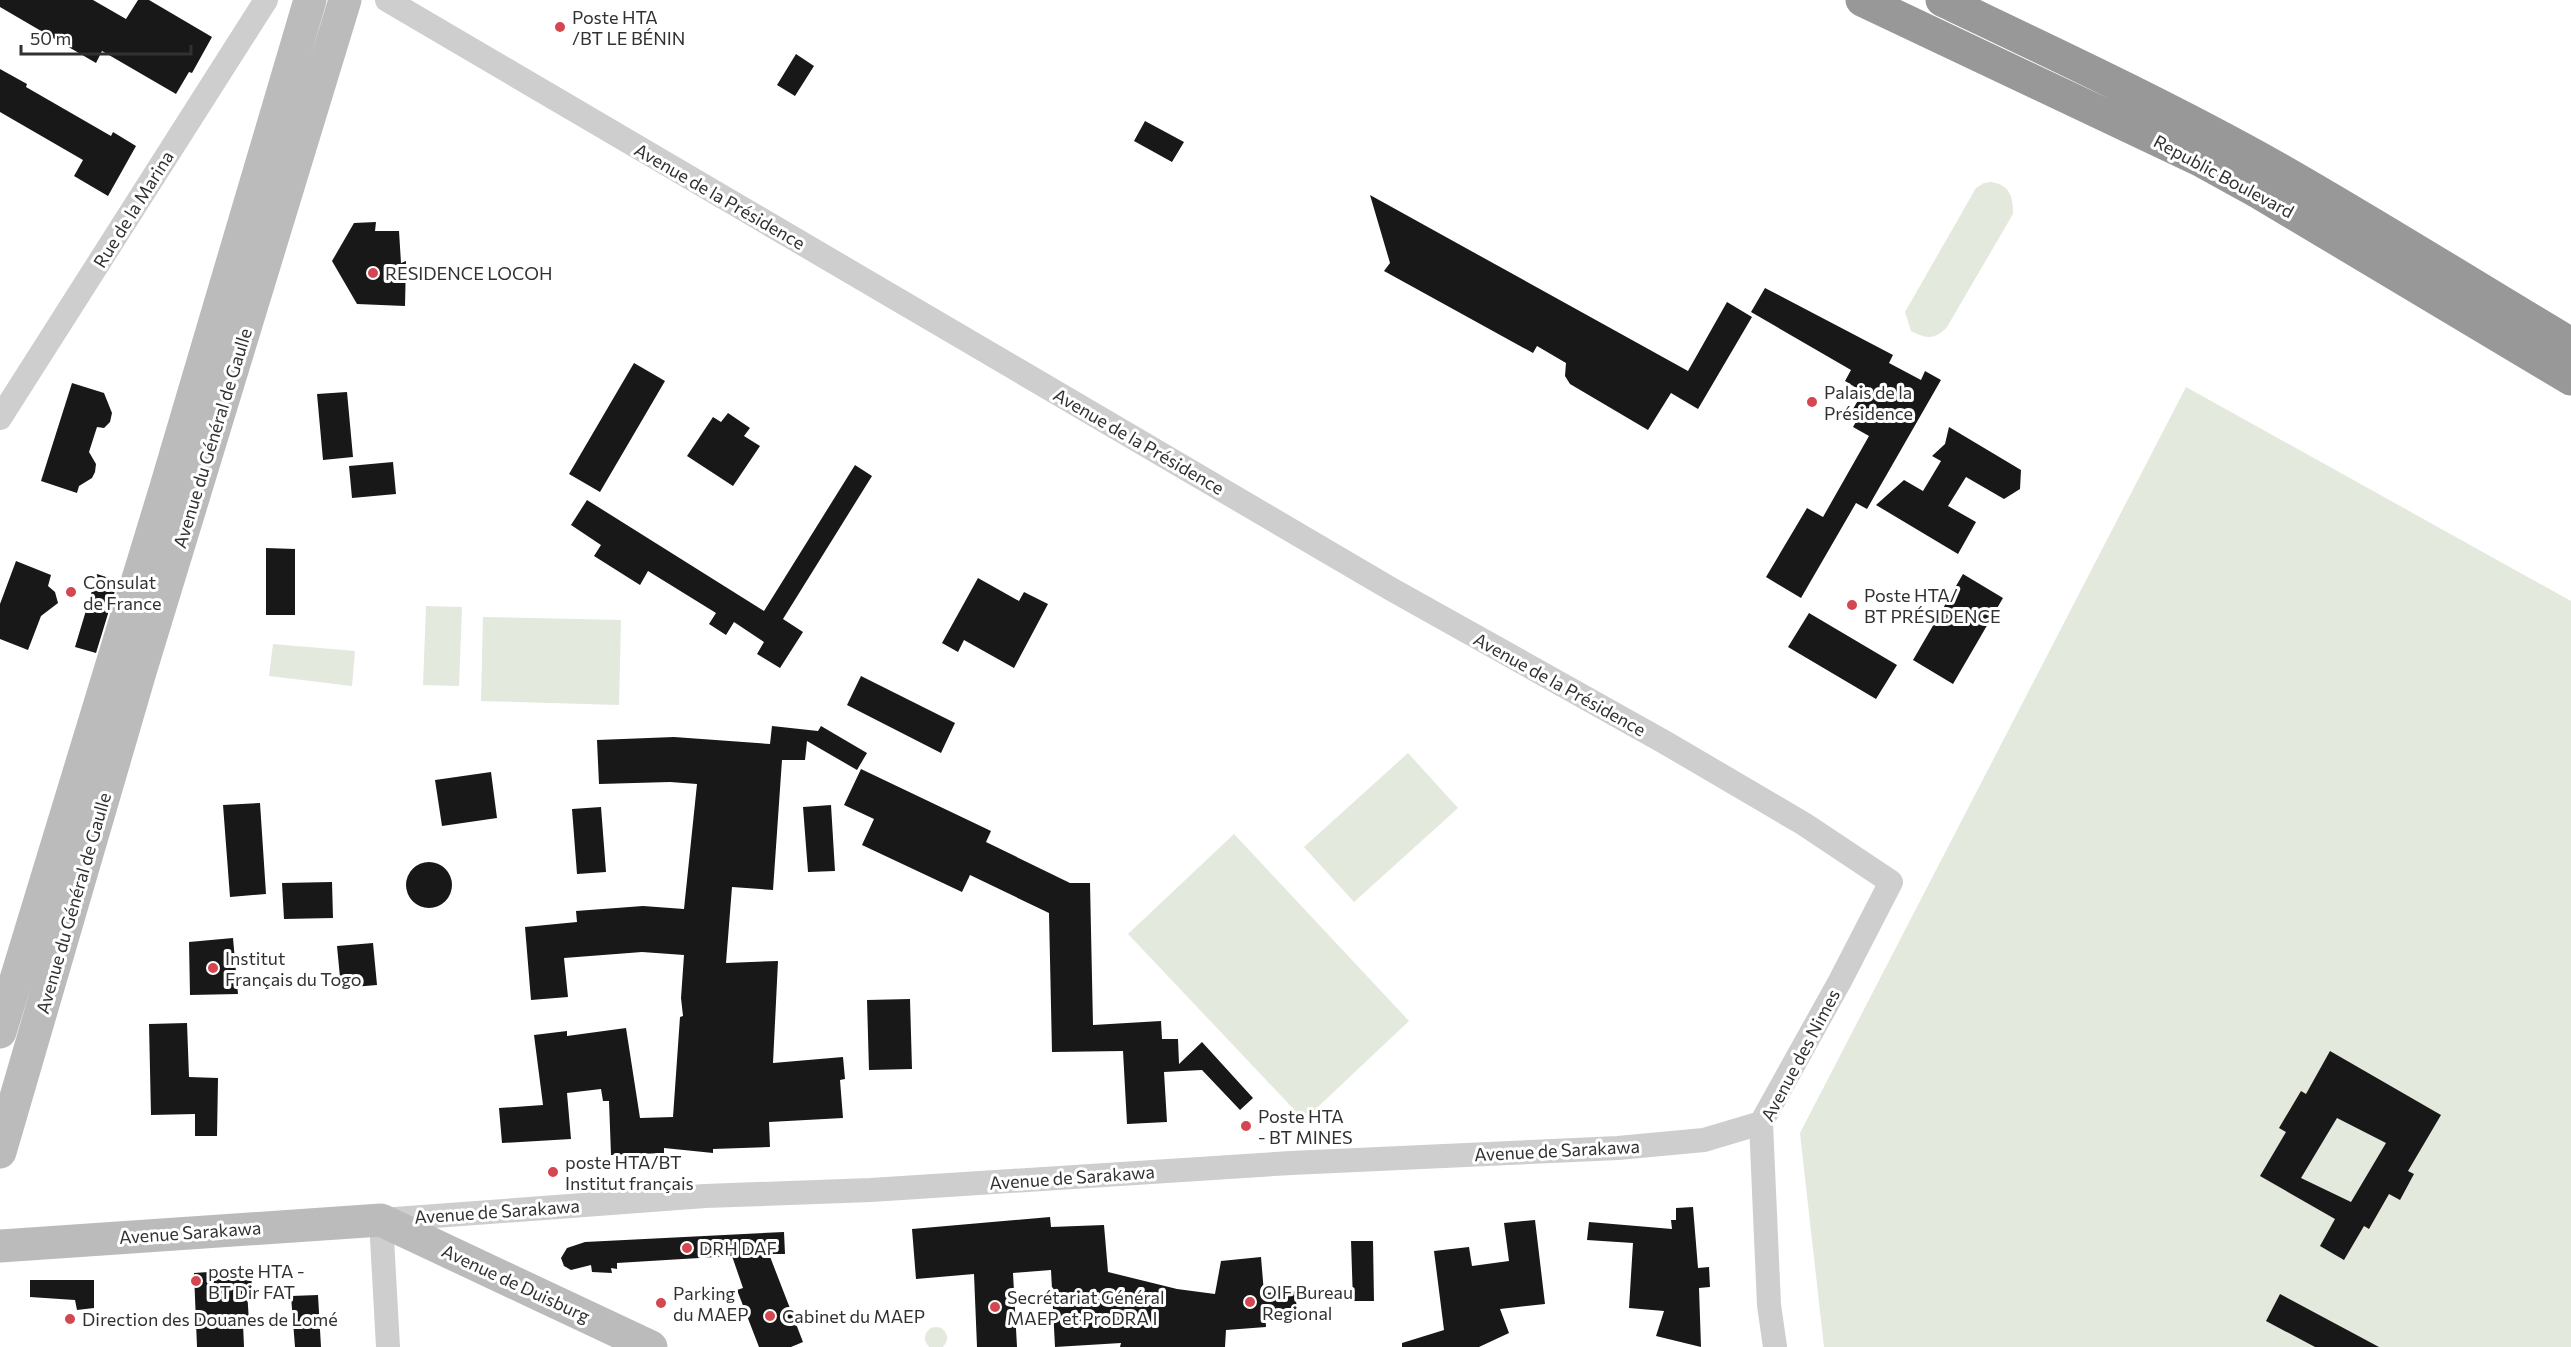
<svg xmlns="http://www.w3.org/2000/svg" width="2571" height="1347" font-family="Commissioner,sans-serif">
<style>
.green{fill:#e3e9dd}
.building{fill:#181818;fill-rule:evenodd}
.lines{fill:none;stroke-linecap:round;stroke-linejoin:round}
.street{stroke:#cecece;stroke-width:24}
.secondary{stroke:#bbb;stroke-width:33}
.highway{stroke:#989898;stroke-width:33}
.poi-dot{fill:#d44650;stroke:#fff;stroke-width:2}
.labels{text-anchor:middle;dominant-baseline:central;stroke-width:6;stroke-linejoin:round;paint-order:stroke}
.poi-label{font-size:18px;fill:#313131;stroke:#fff;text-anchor:start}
.street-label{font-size:18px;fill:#313131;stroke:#fff}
</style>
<rect width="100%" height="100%" fill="#fff"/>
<path class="green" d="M 1991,182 C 2010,185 2013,196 2013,214 L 1947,327 C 1935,340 1926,339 1911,331 L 1905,312 L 1976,188 L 1984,183 Z
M 2186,387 L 2571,601 L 2571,1347 L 1824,1347 L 1800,1133 Z
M 426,606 L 462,607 L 459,686 L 423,685 Z
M 483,617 L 621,620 L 619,705 L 481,701 Z
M 273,644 L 355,651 L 352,686 L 269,676 Z
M 1408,753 L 1458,808 L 1354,902 L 1304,847 Z
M 1234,834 L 1409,1021 L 1304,1120 L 1128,934 Z
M925 1338a11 11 0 1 1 22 0a11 11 0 1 1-22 0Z"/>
<path class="building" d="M 0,0 L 93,0 L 126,19 L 138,0 L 149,0 L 212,37 L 192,73 L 189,72 L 176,94 L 102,51 L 96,63 L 0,7 Z
M 796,54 L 814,66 L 795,96 L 777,85 Z
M 0,69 L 27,84 L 26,87 L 111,136 L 113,132 L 136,146 L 108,196 L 74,176 L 83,160 L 0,112 Z
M 1145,121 L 1184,142 L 1172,162 L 1134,141 Z
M 1370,195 L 1688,371 L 1727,302 L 1752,317 L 1698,409 L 1671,393 L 1648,430 L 1570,384 L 1565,376 L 1566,363 L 1537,346 L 1533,353 L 1384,271 L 1390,263 Z
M 376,222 L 375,231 L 399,231 L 401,263 L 406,261 L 405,306 L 357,304 L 332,261 L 354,223 Z
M 1765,288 L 1893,355 L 1889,363 L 1921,380 L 1925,371 L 1941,380 L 1867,509 L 1856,503 L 1801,598 L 1766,577 L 1807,508 L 1823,517 L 1869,436 L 1853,427 L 1861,413 L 1853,409 L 1863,392 L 1845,381 L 1851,370 L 1751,312 Z
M 634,363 L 665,381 L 600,492 L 569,474 Z
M 72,383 L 104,393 L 112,413 L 110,422 L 104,428 L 97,427 L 89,452 L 96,464 L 95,472 L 92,478 L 79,486 L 77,493 L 41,481 Z
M 347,392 L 353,457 L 323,460 L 317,394 Z
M 728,413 L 750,428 L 744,436 L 760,446 L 733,486 L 687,456 L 713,417 L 721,422 Z
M 1949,427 L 2021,470 L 2020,489 L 2004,499 L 1966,477 L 1948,506 L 1976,522 L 1958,554 L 1876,505 L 1904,480 L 1923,491 L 1941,461 L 1932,456 L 1945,444 Z
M 393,462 L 396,494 L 352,498 L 349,466 Z
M 855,465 L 872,476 L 783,619 L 803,632 L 780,668 L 757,654 L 764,642 L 734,622 L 726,635 L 709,624 L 716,613 L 648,571 L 640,585 L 594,556 L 601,545 L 571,525 L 587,500 L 764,611 Z
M 266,548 L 295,549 L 295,615 L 266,615 Z
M 16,561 L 51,575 L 48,586 L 55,592 L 58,603 L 41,616 L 28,650 L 0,639 L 0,604 Z
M 97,574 L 118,581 L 96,653 L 75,647 Z
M 1963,574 L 2003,598 L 1953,684 L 1913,660 Z
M 978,578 L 1019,601 L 1024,592 L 1048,604 L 1014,668 L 964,640 L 958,652 L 942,643 Z
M 1809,613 L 1897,665 L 1876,699 L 1788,647 Z
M 861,676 L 955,723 L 941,753 L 847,705 Z
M 772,726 L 818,731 L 821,726 L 867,753 L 857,770 L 807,741 L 805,760 L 782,760 L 773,890 L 732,887 L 726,963 L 778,961 L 773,1063 L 843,1057 L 845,1079 L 840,1080 L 843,1118 L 769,1122 L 770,1147 L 713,1149 L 713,1153 L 664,1148 L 664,1153 L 611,1155 L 609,1101 L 603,1101 L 601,1089 L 567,1093 L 571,1139 L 502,1143 L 499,1108 L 543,1105 L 534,1035 L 567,1031 L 567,1036 L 626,1028 L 640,1118 L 673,1117 L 680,1017 L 683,1016 L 681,998 L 684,955 L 642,952 L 564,958 L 568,997 L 531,1000 L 525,927 L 577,922 L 576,911 L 643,906 L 684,909 L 697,784 L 670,782 L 599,784 L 597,740 L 674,737 L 770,744 Z
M 861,769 L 991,831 L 986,842 L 1070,883 L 1090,883 L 1093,1025 L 1161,1021 L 1162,1039 L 1178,1039 L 1179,1064 L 1202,1042 L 1253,1098 L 1240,1110 L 1202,1070 L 1164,1072 L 1167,1122 L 1127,1124 L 1123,1051 L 1052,1052 L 1049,913 L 970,875 L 962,892 L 862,845 L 874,819 L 844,805 Z
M 491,772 L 497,818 L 442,826 L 435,780 Z
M 260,803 L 266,894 L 230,897 L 223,805 Z
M 831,805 L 835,871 L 808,872 L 803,807 Z
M 601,807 L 606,872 L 577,874 L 572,809 Z
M406 885a23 23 0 1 1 46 0a23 23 0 1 1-46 0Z
M 332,882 L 333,918 L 284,919 L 282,883 Z
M 233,938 L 238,994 L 190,995 L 189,942 Z
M 373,943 L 377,985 L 341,988 L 337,946 Z
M 910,999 L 912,1069 L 869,1070 L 867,1000 Z
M 187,1023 L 189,1077 L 218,1078 L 217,1136 L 195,1136 L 195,1114 L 151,1115 L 149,1024 Z
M 2330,1051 L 2441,1115 L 2408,1171 L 2414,1174 L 2400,1200 L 2389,1194 L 2369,1229 L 2364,1226 L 2344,1260 L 2320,1246 L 2335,1219 L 2260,1176 L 2286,1132 L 2279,1128 L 2301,1091 L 2306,1094 ZM 2337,1118 L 2386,1143 L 2351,1202 L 2301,1178 Z
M 1693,1207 L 1698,1268 L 1709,1267 L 1710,1287 L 1699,1288 L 1701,1347 L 1656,1336 L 1664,1311 L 1629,1308 L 1633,1243 L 1587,1240 L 1589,1222 L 1672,1229 L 1671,1220 L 1676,1220 L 1676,1208 Z
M 1050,1217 L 1051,1227 L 1104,1225 L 1108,1272 L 1177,1289 L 1215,1294 L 1221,1261 L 1261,1257 L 1264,1293 L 1295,1291 L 1297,1310 L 1265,1312 L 1266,1327 L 1226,1330 L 1225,1347 L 1120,1347 L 1121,1343 L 1055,1347 L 1051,1270 L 1013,1273 L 1017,1347 L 977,1347 L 974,1274 L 916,1279 L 912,1229 Z
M 1535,1220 L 1545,1304 L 1500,1309 L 1509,1333 L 1479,1347 L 1402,1347 L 1402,1343 L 1444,1330 L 1434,1251 L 1469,1247 L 1472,1266 L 1509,1261 L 1504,1223 Z
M 784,1232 L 785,1254 L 769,1254 L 803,1342 L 791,1347 L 759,1347 L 737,1290 L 743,1288 L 732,1256 L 617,1263 L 617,1269 L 611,1268 L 612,1273 L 592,1272 L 591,1265 L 571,1270 L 564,1266 L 561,1258 L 567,1248 L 585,1242 Z
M 1351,1241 L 1373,1241 L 1374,1301 L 1353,1301 Z
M 251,1269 L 252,1290 L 247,1290 L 249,1322 L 243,1323 L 244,1347 L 197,1347 L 194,1273 Z
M 30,1280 L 94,1280 L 94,1308 L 77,1310 L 75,1300 L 30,1297 Z
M 2280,1294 L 2379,1347 L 2315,1347 L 2266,1321 Z
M 318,1295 L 321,1347 L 295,1347 L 291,1296 Z"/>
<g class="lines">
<path class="street" d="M 387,0 L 1391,589 L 1666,743 L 1804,824 L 1891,882 L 1840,981 L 1761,1123 L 1769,1305 L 1775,1347
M 0,418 L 266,0
M 388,1347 L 381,1220 L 705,1196 L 871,1190 L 1291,1163 L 1618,1148 L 1704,1140 L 1761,1123"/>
<path class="secondary" d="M 0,1032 L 166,487 L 310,0
M 0,1152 L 140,672 L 345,0
M 0,1246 L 381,1220 L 651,1347"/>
<path class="highway" d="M 1862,0 L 2200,160 L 2258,192 L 2571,379
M 1942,0 C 2055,54 2169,107 2279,169 C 2377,225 2474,286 2571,344"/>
</g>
<g class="poi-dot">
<circle cx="560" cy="27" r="6"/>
<circle cx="373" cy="273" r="6"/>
<circle cx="1812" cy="402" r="6"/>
<circle cx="71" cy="592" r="6"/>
<circle cx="1852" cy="605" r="6"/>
<circle cx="213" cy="968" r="6"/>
<circle cx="1246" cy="1126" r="6"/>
<circle cx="553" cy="1172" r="6"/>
<circle cx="687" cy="1248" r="6"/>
<circle cx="196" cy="1281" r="6"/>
<circle cx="1250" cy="1302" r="6"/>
<circle cx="661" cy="1303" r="6"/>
<circle cx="995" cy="1307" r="6"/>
<circle cx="770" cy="1316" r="6"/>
<circle cx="70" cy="1319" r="6"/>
</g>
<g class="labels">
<g class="poi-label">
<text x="572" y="17">Poste HTA<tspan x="572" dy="21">/BT LE BÉNIN</tspan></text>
<text x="385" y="273">RESIDENCE LOCOH</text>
<text x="1824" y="392">Palais de la<tspan x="1824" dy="21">Présidence</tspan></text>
<text x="83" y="582">Consulat<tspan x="83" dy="21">de France</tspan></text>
<text x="1864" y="595">Poste HTA/<tspan x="1864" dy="21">BT PRÉSIDENCE</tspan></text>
<text x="225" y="958">Institut<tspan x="225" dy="21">Français du Togo</tspan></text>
<text x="1258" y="1116">Poste HTA<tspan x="1258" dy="21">- BT MINES</tspan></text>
<text x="565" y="1162">poste HTA/BT<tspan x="565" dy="21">Institut français</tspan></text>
<text x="699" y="1248">DRH DAF</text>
<text x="208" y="1271">poste HTA -<tspan x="208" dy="21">BT Dir FAT</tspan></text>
<text x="1262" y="1292">OIF Bureau<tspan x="1262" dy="21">Regional</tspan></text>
<text x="673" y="1293">Parking<tspan x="673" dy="21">du MAEP</tspan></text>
<text x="1007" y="1297">Secrétariat Général<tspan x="1007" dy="21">MAEP et ProDRA I</tspan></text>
<text x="782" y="1316">Cabinet du MAEP</text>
<text x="82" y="1319">Direction des Douanes de Lomé</text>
</g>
<g class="street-label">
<text transform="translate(2224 176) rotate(28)">Republic Boulevard</text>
<text transform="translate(720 196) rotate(30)">Avenue de la Présidence</text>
<text transform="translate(133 209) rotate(-58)">Rue de la Marina</text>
<text transform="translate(212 438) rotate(-73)">Avenue du Général de Gaulle</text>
<text transform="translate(1139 441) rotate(30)">Avenue de la Présidence</text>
<text transform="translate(1560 684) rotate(29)">Avenue de la Présidence</text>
<text transform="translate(73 903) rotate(-74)">Avenue du Général de Gaulle</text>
<text transform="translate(1800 1055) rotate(-62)">Avenue des Nimes</text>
<text transform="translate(1557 1150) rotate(-3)">Avenue de Sarakawa</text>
<text transform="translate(1072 1177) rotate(-4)">Avenue de Sarakawa</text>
<text transform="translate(497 1211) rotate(-4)">Avenue de Sarakawa</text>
<text transform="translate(190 1232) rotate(-4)">Avenue Sarakawa</text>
<text transform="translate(516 1283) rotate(25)">Avenue de Duisburg</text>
</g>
</g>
<path d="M21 45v9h170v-9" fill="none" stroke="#313131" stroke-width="3"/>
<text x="30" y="45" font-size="18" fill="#313131" stroke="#ffffff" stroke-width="4.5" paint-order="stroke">50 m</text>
</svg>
